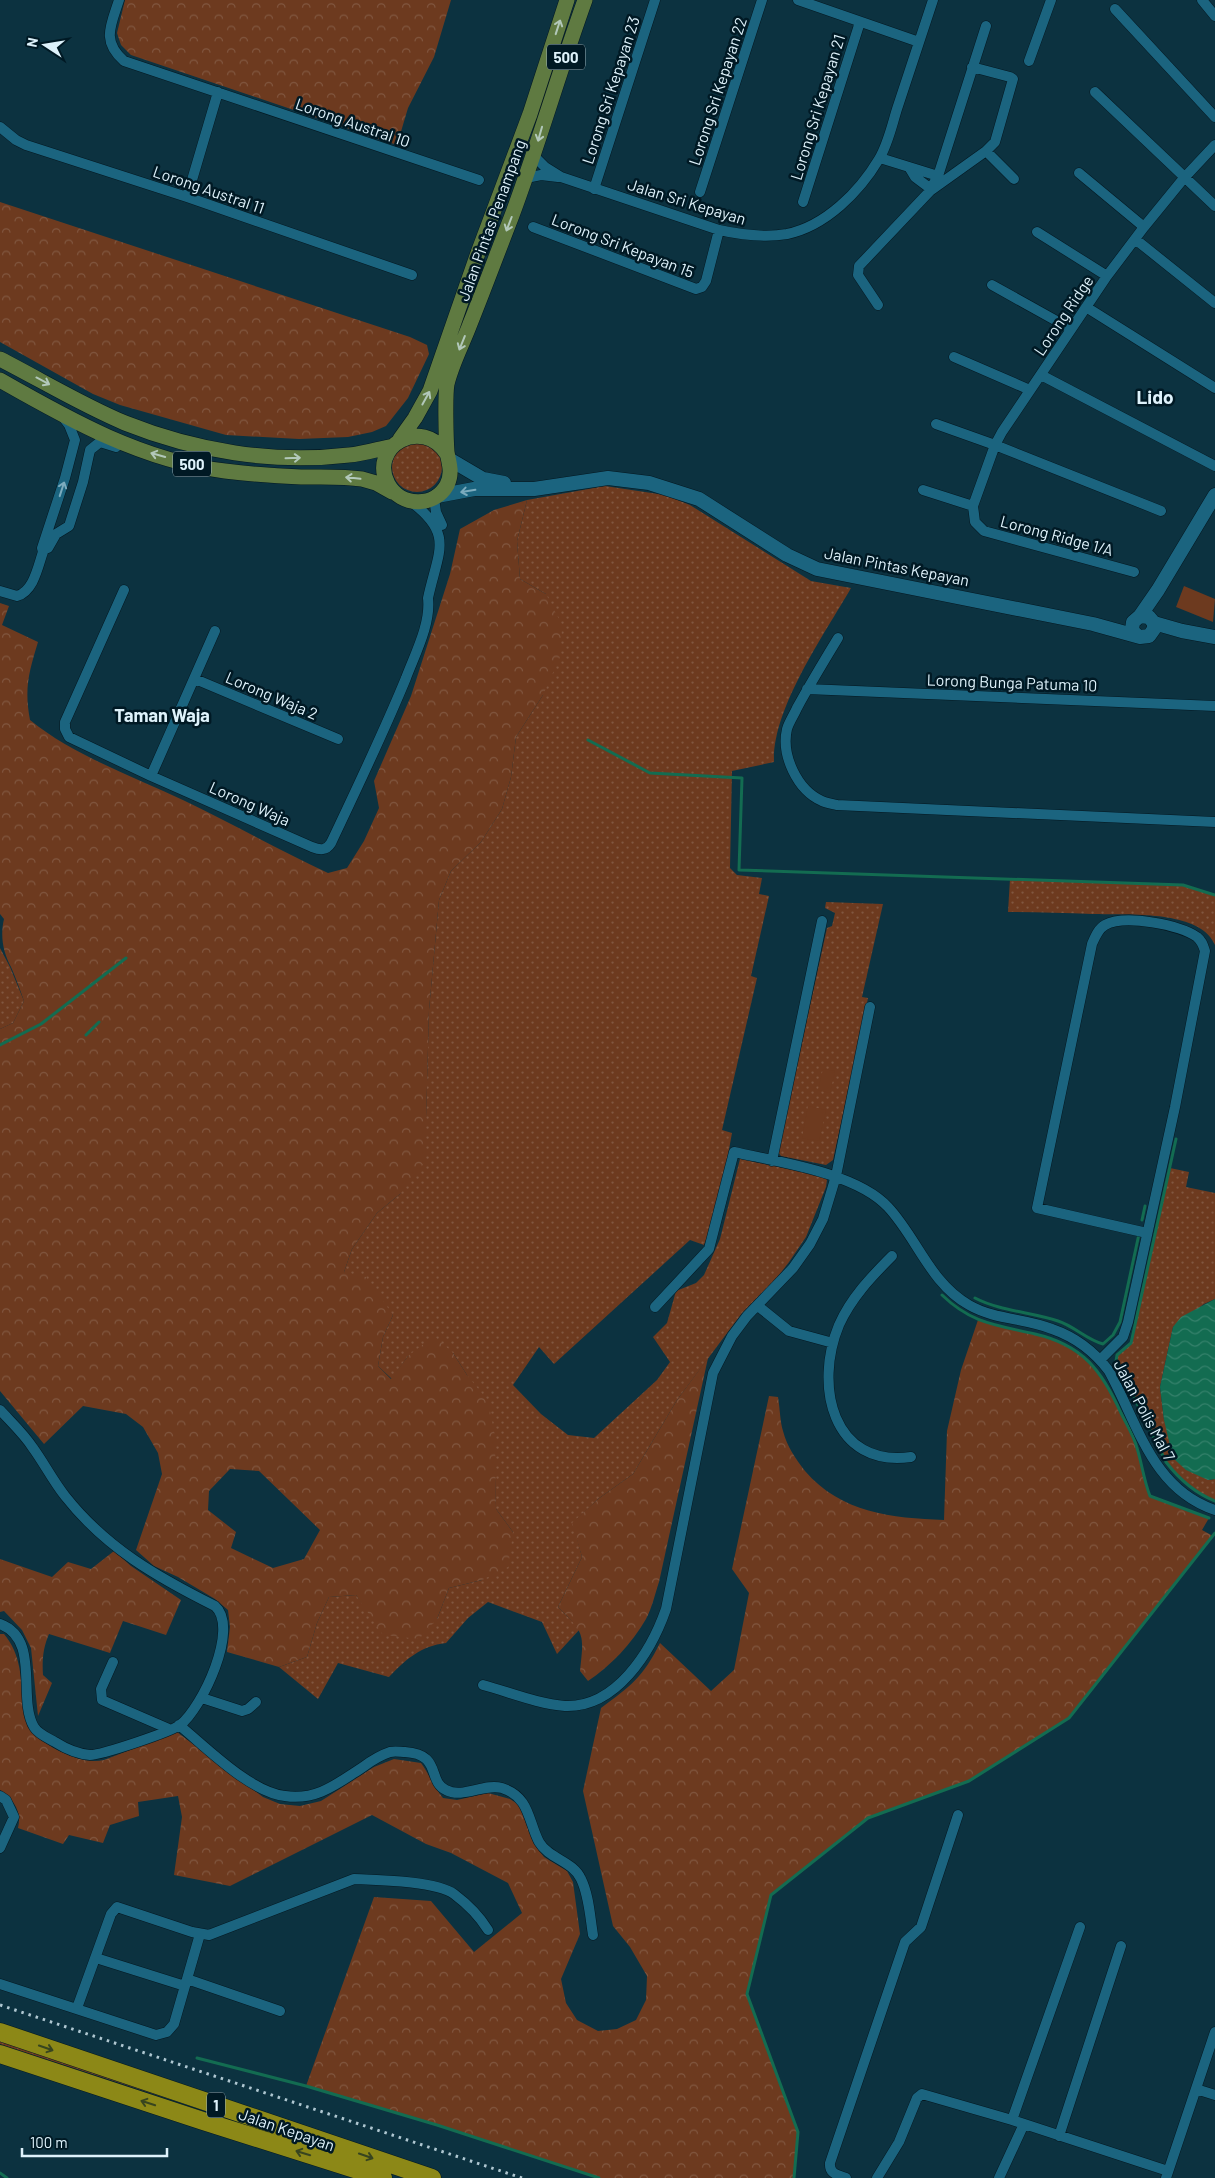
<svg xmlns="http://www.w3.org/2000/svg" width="1215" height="2178" font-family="Barlow,sans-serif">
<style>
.grass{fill:url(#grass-dots)}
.forest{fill:url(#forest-crowns);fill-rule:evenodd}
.green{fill:#6d3a1f}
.water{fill:url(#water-waves)}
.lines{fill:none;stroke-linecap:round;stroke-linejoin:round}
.stream{stroke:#136c51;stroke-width:3}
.street-casing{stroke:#041821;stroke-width:11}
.secondary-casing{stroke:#041821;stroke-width:15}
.primary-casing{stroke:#041821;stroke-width:16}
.highway-casing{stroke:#041821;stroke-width:19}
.street{stroke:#1b647f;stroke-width:10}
.secondary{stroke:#1b647f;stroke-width:14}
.primary{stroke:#5f7a41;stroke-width:15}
.highway{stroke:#8c8817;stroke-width:18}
.rail{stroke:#afc7d1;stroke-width:3;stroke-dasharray:2.5 5;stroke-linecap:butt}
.oneway{stroke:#b2c8ba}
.oneway2{stroke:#7cabbd}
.oneway3{stroke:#38451f}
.labels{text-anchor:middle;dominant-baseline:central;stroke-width:5;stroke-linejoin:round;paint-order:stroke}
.shield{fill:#001924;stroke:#9bb1ba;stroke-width:1}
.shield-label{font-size:15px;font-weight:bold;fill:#def2fb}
.street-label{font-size:16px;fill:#def2fb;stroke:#001924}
.neighbourhood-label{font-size:18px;font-weight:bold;fill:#def2fb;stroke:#001924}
.quarter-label{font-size:19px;font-weight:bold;fill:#def2fb;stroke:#001924}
</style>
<defs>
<pattern id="grass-dots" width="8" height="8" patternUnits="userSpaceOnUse" patternTransform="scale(1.25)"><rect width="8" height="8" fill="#6d3a1f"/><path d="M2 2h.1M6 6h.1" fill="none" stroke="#815740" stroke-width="1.8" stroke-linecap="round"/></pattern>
<pattern id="forest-crowns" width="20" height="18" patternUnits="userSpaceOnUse" patternTransform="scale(1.25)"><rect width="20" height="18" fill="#6d3a1f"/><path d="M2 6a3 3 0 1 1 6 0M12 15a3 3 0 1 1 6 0" fill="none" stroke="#815740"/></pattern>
<pattern id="water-waves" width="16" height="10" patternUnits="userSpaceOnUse" patternTransform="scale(1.25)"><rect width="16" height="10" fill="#136c51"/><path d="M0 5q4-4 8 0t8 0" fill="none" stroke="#35816b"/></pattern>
</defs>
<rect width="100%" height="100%" fill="#0c3240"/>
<path class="grass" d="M392 467a25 25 0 1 1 50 0a25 25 0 1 1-50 0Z
M 605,486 L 665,495 L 690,505 L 811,581 L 851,588 C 824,635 772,709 774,762 L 732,771 L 730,868 L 737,875 L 762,878 L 759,894 L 769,896 L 751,976 L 757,978 L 722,1130 L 732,1133 C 725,1171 719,1209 704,1245 L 690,1240 L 554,1364 L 539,1347 L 513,1385 L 541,1414 L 568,1435 L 594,1438 L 657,1380 L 670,1362 L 653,1337 L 667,1323 L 676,1291 L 696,1283 L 704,1275 L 720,1239 L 740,1159 L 826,1177 L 827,1180 L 826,1187 L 806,1237 L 789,1262 L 776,1279 L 742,1313 L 677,1400 L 633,1474 L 598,1499 L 573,1523 L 582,1557 L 558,1607 L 580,1629 L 557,1654 L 542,1622 L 488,1602 L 468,1618 L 446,1643 C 421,1646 406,1659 389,1677 L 338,1663 L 318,1699 L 279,1667 L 307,1657 L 317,1623 L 329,1597 L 356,1595 L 370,1613 L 437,1619 L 449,1588 L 482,1580 L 513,1532 L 496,1509 L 495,1476 L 467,1375 L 453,1353 L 408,1356 L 392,1379 L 378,1366 L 383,1337 L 393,1315 L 344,1272 L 352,1249 L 377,1213 L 400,1194 L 426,1118 L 429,1010 L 439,900 L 451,871 L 481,842 L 502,809 L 511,777 L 516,737 L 543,695 L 546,594 L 520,579 L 517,541 L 527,500 Z
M 1010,879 L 1183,885 L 1215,895 L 1215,945 C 1201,909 1124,915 1092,914 C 1064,913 1036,912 1008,912 Z
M 826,902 L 883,904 L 862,997 L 868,998 L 833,1160 L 826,1165 L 781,1156 L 778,1152 L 827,928 L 832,926 L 835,913 L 825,908 Z
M 0,948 L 10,967 L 24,1001 L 13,1023 L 0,1029 Z
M 1170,1168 L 1189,1172 L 1186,1187 L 1215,1193 L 1215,1299 L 1204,1304 L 1173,1327 L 1160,1387 L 1164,1420 L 1208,1480 L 1215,1479 L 1215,1501 C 1195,1493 1179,1479 1166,1462 L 1116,1361 L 1117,1355 L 1131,1343 Z
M 0,2041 L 378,2167 L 0,2044 Z"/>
<path class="forest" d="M 125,0 L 451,0 L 434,57 L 408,108 L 397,145 L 131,55 L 121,45 L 117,33 Z
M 0,202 L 410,337 L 427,345 L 429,354 L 408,398 L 386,426 L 372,432 L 348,437 L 299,439 L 226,435 L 120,405 L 93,394 L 0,342 Z
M 527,500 L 517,541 L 520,579 L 546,594 L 562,625 L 560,657 L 543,695 L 516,737 L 511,777 L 502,809 L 481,842 L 451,871 L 439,900 L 429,1010 L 425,1162 L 400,1194 L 377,1213 L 352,1249 L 344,1272 L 366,1277 L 393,1315 L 383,1337 L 378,1366 L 391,1379 L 408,1356 L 434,1336 L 453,1353 L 467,1375 L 488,1401 L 495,1436 L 496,1509 L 513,1532 L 508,1567 L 482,1580 L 449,1588 L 437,1619 L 419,1639 L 383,1635 L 356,1595 L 329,1597 L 317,1623 L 307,1657 L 279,1667 L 227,1652 L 230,1627 L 228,1610 L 215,1599 L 178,1577 L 154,1566 L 136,1550 L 162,1474 L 158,1453 L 143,1427 L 126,1414 L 83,1406 L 44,1444 L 0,1391 L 0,1029 L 13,1023 L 24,1001 C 20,990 16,978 11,967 C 3,952 0,936 4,919 L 0,914 L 0,603 L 9,606 L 2,625 L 38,642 C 29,672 24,688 30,720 C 74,756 133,776 185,801 C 233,824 279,850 328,873 L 347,868 L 364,841 L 379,808 L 374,781 L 411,696 L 450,574 L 460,529 L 494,510 ZM 230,1469 L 259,1471 L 320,1530 L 304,1559 L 273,1568 L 231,1548 L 236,1532 L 208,1510 L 209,1491 Z
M 978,1320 L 1053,1339 L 1077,1351 L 1090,1361 L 1111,1391 L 1137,1446 L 1150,1496 L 1209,1518 L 1202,1530 L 1213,1536 L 1069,1718 L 969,1781 L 868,1818 L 771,1895 L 747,1994 L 798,2132 L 794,2178 L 599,2178 L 437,2125 L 306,2086 L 374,1897 L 431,1901 L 474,1952 L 522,1913 L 508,1883 L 451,1853 L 426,1844 L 372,1815 L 230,1886 L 174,1875 L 182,1817 L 178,1796 L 138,1802 L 139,1816 L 110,1825 L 103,1843 L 69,1835 L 63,1844 L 18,1828 C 22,1811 14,1800 0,1790 L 0,1634 L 4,1634 C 39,1676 0,1726 64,1753 C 77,1759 90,1763 104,1760 L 177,1732 L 263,1797 L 280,1804 L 300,1806 L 321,1801 L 374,1767 L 394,1759 L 421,1763 C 429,1774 434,1787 443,1798 L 457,1800 L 488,1793 L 510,1799 L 519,1805 L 534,1844 L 544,1857 L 567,1871 L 573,1882 L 580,1934 L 561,1979 L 566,2003 L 577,2020 L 598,2031 L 617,2029 L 636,2020 L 646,2000 L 647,1976 L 630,1947 L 613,1926 L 583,1791 L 601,1708 C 631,1686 643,1677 660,1643 L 711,1691 L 734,1670 L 749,1593 L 732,1569 L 769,1396 L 778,1397 C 780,1409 780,1421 783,1431 C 787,1447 796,1459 805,1471 C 841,1513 892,1518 944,1520 L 947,1431 L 961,1370 Z
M 708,1358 L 659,1582 C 655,1594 652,1608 646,1619 C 632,1643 611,1666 588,1681 L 580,1671 C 584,1633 585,1634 558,1607 L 582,1557 L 572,1523 L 598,1499 L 633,1474 L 677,1400 Z
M 114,1551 L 131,1566 L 181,1600 L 166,1635 L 123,1621 L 110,1653 L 49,1634 C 43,1648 42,1660 43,1675 L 52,1683 L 38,1716 L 31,1648 L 22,1630 L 4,1611 L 0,1612 L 0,1559 L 52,1577 L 68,1562 L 91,1569 Z"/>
<path class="green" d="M 1184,586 L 1215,599 L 1213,622 L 1176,607 Z
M 823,1069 L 835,1071 L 830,1093 L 818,1090 Z
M 808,1106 L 826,1110 L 819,1141 L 802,1138 Z"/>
<path class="water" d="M 1215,1299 L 1215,1479 L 1208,1480 L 1186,1470 L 1173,1458 L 1164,1420 L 1160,1387 L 1173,1327 L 1181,1317 Z"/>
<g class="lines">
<path class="stream" d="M 588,740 L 650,773 L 742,778 L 739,870 L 1183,885 L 1215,895
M 86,1035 L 99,1022
M 0,1045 L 41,1024 L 126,958
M 1176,1139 L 1131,1343 L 1117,1355 L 1116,1361 L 1166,1462 C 1179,1479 1195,1493 1215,1501
M 1142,1220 L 1145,1206
M 942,1295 C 972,1324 997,1325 1035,1334 C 1083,1345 1102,1371 1121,1413 C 1127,1425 1134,1436 1137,1448 C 1142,1464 1144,1481 1150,1496 L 1209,1518
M 975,1298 C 1000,1311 1031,1312 1058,1321 C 1074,1326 1087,1340 1103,1344 L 1113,1335 L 1120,1322 L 1139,1234
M 197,2058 L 306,2086 L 437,2125 L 599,2178
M 0,2173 L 7,2178
M 794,2178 L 798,2132 L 747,1994 L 771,1895 L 868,1818 L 969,1781 L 1069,1718 L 1215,1533"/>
<defs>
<path id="street" d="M 119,0 C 111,25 101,41 124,61 L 479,180
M 798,0 L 919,42
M 1202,0 L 1215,16
M 1115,9 L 1215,117
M 1029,61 L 1051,0
M 1095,92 L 1215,206
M 0,127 L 16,140 L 26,145 L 187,197 L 412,275
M 986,151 L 1014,179
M 534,156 L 545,167 L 561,177 L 719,230 C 742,235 764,238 787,234 C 826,226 860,191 879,159 C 888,144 892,125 897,109 C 909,72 921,36 933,0
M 880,158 L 938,176
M 909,167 L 915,177 L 931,189
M 1079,173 L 1144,227
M 526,178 L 541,175 L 558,177
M 931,188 L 938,176 L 986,26
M 594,189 L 655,0
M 700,192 L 762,0
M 187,197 L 218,92
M 803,202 L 860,22
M 533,227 L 696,289 L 702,287 L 706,281 L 719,230
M 1037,232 L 1107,276
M 1135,239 L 1215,303
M 992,285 L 1071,329
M 878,305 L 858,275 L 859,266 L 930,191 L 986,151 L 995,142 L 1013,79 L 1010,77 L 972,67
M 1086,307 L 1215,388
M 954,357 L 1030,390
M 1041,375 L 1215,466
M 936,424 L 995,445 L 1161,511
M 923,490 L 973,506
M 434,498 L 436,512 L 442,525
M 48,548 L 56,534 L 69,526 L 83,482 L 90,450 L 100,442 L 116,447
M 1134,572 L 984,531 L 975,522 L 973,506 L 995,445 L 1002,432 L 1107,276 L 1144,227 L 1184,178 L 1215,145
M 124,590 L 65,722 L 65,729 L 69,737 L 151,776 L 312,847 C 320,850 326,851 331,843 C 357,788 383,734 406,678 C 415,654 431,624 428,598 C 438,551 455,534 410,501
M 0,591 L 17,596 C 34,591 38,566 43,552 L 42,548 L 65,478 L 75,440 L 69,425 L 63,417
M 838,638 C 824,661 810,684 797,708 C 794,715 789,722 787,729 C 781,755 797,790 822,801 C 826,803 832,804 837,805 L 1215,822
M 195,679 L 338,739
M 807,689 L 1215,706
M 151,776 L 215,631
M 772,1161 L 822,921
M 892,1256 C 871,1277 851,1298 839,1325 C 814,1385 832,1468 911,1457
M 758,1306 L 789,1331 L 833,1343
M 655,1307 L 709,1249 L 734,1152 C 779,1162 857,1173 888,1207 C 917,1238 930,1283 969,1305 C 995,1320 1025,1318 1052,1329 C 1075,1337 1094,1351 1109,1371 C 1138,1424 1152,1489 1215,1510
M 1101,1359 L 1123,1337 L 1128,1322 L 1175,1107 L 1205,951 C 1203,945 1202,941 1197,937 C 1180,925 1125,914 1105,925 C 1098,929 1095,937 1092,944 L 1037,1208 L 1147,1233
M 0,1410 C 11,1422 24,1434 33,1448 C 44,1463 53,1481 65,1496 C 106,1548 157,1577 215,1606 C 240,1628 202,1708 180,1725 C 170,1732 102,1755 90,1755 C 78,1754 66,1749 55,1742 C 48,1738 38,1734 34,1727 C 17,1699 41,1639 0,1624
M 113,1662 L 101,1689 L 102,1700 L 169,1729
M 483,1685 C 509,1692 538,1704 565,1706 C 616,1708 651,1652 666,1609 L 713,1373 L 732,1336 L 747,1316 L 793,1268 L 810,1244 L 823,1219 L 836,1176 L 870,1007
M 202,1698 L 242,1711 L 248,1709 L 256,1702
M 179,1725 C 207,1748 250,1792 285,1796 C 317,1801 338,1783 363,1767 C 371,1761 381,1755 390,1752 C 395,1751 401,1752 405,1752 C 442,1754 427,1781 446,1790 C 463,1799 484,1783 502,1788 C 530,1797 528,1821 539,1842 C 549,1859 573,1861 581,1879 C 589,1895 590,1917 593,1935
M 0,1796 L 6,1800 L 14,1817 L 0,1848
M 96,1958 L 185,1986
M 187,1979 L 280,2011
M 0,1984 L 156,2035 L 167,2032 L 174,2024 L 200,1934
M 77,2008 L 111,1914 L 117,1907 L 192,1932 L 209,1935 L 354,1879 C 377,1880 436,1881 454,1894 C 466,1903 480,1917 488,1930
M 1196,2089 L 1215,2095
M 1012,2120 L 1080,1927
M 1059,2136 L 1121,1946
M 846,2178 C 838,2175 829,2174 830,2163 L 905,1942 L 921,1927 L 958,1815
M 877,2178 L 899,2142 L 917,2098 L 922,2094 L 1012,2120 L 1168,2171
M 999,2178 L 1024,2124
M 1166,2178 L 1215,2032"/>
<path id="secondary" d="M 449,459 L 483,479 L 504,483
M 437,496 L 474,489 L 534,489 L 608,478 L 649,483 L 699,499 L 787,555 L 817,569 L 1093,624 L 1140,637 L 1149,636 L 1154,629 L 1154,623 L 1149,617 L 1140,616 L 1133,622 L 1132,630 L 1137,636
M 1140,616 L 1158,590 L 1215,495
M 1154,623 L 1182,631 L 1215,637"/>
<path id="primary" d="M 0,359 C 41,380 82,405 125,423 C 195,451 273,464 349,455 C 363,454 378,449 393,446
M 0,380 C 70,420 143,461 225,471 C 250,474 275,476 301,477 C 321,477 342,476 362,479 L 376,483 L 392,492
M 400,439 L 415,418 L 430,391 L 478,253 L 530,114 L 567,0
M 447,454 C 422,415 368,447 388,484 C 401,507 434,508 447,485 C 453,472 449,464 447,452 C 446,439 445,395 447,384 C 452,363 463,343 470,324 C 484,289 497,254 511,218 C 538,146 559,72 585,0"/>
<path id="highway" d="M 0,2032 L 432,2178
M 0,2054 L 203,2121 L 383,2178"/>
</defs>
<use href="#street" class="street-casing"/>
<use href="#secondary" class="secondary-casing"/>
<use href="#primary" class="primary-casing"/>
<use href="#highway" class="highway-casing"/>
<use href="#street" class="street"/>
<use href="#secondary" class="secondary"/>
<use href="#primary" class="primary"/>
<use href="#highway" class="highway"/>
<path class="rail" d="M 0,2005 L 522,2178"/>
</g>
<defs><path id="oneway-shaft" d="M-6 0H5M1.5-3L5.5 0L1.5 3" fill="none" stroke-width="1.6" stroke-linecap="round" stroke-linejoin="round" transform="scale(1.25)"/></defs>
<g class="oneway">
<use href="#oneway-shaft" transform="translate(558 27) rotate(-72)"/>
<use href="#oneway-shaft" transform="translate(540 134) rotate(106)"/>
<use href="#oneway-shaft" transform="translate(509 224) rotate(111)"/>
<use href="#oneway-shaft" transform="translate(462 343) rotate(112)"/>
<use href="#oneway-shaft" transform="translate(43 381) rotate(28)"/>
<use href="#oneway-shaft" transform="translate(426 398) rotate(-61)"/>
<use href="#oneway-shaft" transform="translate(158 455) rotate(-164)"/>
<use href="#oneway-shaft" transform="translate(293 458) rotate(-2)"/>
<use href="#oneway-shaft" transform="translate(353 478) rotate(-174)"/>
</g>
<g class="oneway2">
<use href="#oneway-shaft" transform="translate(62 489) rotate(-72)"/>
<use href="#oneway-shaft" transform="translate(468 491) rotate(171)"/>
</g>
<g class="oneway3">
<use href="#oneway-shaft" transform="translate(46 2048) rotate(19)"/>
<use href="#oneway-shaft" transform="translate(148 2103) rotate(-162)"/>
<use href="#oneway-shaft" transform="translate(303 2153) rotate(-163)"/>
<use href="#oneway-shaft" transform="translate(366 2156) rotate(19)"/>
</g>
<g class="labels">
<g class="shield">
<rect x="547" y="44.5" width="38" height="25" rx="4"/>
<rect x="173" y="451.5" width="38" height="25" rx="4"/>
<rect x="207" y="2092.5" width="18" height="25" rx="4"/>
</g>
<g class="shield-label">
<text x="566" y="57">500</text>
<text x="192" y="464">500</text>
<text x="216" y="2105">1</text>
</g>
<g class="street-label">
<text transform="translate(610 90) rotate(-72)">Lorong Sri Kepayan 23</text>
<text transform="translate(717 91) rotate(-72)">Lorong Sri Kepayan 22</text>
<text transform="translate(817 107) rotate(-73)">Lorong Sri Kepayan 21</text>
<text transform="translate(353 122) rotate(19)">Lorong Austral 10</text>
<text transform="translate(209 189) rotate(19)">Lorong Austral 11</text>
<text transform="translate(687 201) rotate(17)">Jalan Sri Kepayan</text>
<text transform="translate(491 220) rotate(-70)">Jalan Pintas Penampang</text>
<text transform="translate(623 245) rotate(21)">Lorong Sri Kepayan 15</text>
<text transform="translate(1063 315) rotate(-56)">Lorong Ridge</text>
<text transform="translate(1057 535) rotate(15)">Lorong Ridge 1/A</text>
<text transform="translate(897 566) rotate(11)">Jalan Pintas Kepayan</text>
<text transform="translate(1012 682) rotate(2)">Lorong Bunga Patuma 10</text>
<text transform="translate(272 695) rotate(23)">Lorong Waja 2</text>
<text transform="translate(250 803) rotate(24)">Lorong Waja</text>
<text transform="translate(1145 1410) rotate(62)">Jalan Polis Mal 7</text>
<text transform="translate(287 2129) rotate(19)">Jalan Kepayan</text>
</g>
<g class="neighbourhood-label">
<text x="162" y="715">Taman Waja</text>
</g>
<g class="quarter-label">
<text x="1155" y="396">Lido</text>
</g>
</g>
<g transform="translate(45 45) rotate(282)" stroke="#001924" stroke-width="4" paint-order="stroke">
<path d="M0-4L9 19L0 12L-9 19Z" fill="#def2fb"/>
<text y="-8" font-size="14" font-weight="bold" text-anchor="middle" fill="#def2fb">N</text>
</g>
<path d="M22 2148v8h145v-8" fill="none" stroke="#def2fb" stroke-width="2.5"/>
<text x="30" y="2148" font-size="15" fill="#def2fb" stroke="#001924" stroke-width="4" paint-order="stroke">100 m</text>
</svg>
